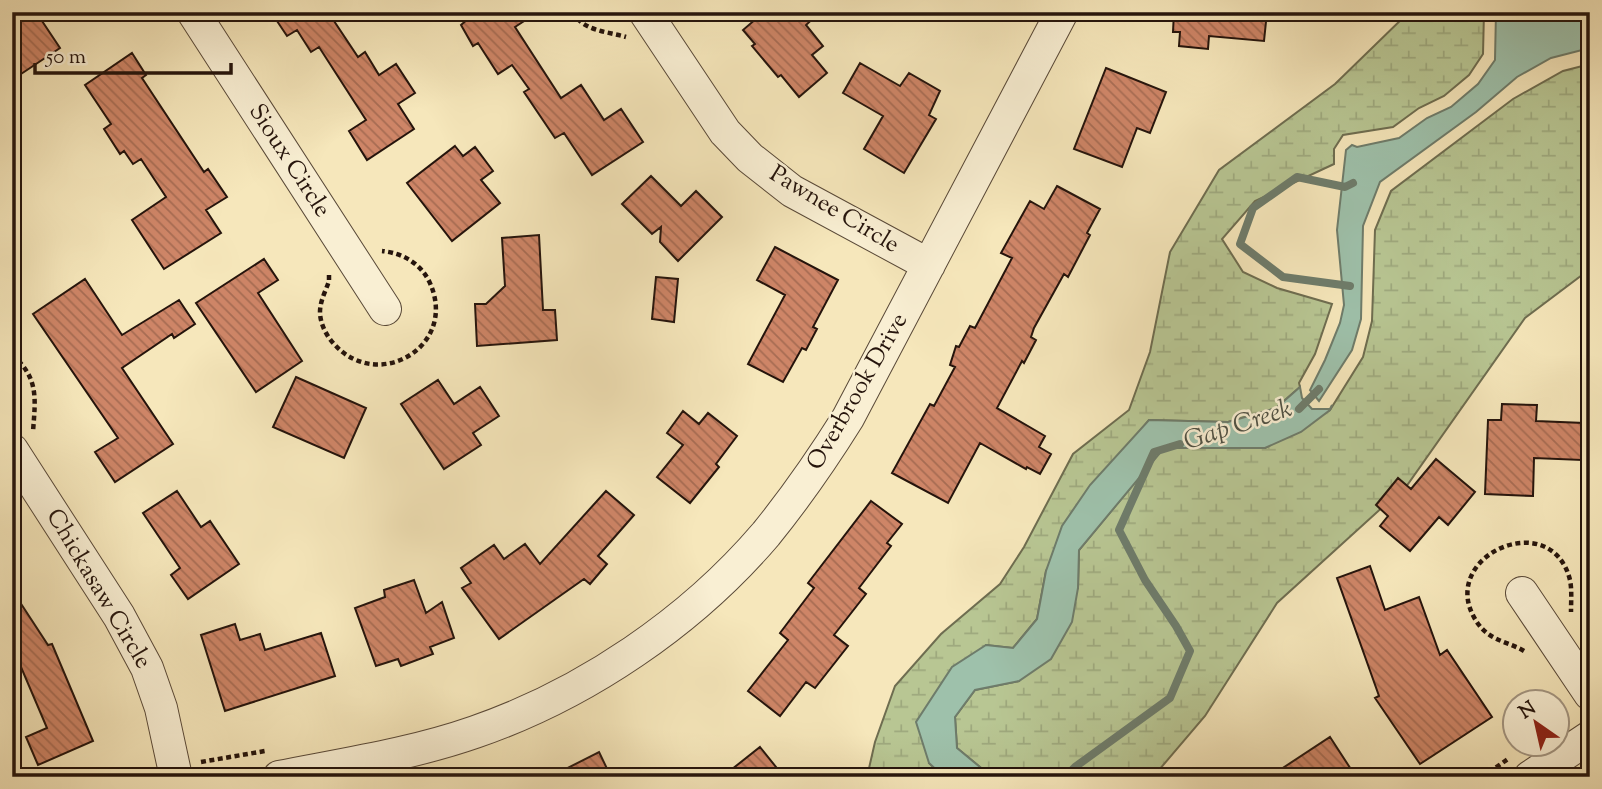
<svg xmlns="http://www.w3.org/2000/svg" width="1602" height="789" font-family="'Sorts Mill Goudy',serif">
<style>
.wetland{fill:url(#wetland-marsh);stroke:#6e6d50;stroke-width:2}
.water{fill:#9ec1ab;stroke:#6e7c6b;stroke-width:2}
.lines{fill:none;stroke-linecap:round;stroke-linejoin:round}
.stream{stroke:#6e7c6b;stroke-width:8}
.building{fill:url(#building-back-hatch);stroke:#25140c;stroke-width:2}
.street-casing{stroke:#594938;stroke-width:34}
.path{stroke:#25140c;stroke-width:4.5;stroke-dasharray:5 3.5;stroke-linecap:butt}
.street{stroke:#f9efd3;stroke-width:32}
.labels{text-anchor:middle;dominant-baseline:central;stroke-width:5;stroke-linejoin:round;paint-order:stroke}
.street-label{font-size:24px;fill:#25140c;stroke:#f9efd3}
.water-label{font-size:26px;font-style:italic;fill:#4f5144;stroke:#f9efd3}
</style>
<defs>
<pattern id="wetland-marsh" width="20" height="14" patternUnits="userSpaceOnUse" patternTransform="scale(1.75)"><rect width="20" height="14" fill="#b8c693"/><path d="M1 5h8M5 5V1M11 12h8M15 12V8" fill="none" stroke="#9ea97e"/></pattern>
<pattern id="building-back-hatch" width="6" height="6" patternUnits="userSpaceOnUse" patternTransform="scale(1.75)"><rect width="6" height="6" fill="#ce8567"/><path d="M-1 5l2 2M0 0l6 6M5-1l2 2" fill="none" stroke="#a76c53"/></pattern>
</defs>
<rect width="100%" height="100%" fill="#f6e7bb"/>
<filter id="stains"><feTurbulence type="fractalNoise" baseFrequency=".00286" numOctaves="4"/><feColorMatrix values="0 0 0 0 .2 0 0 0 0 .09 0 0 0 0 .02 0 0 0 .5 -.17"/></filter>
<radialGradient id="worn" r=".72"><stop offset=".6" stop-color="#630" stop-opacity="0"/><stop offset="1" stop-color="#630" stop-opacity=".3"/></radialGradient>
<path class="wetland" d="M 1409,12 L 1484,12 L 1483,54 L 1469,75 L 1444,96 L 1419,108 L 1393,127 L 1343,135 L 1334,149 L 1334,164 L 1255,201 L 1222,239 L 1243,272 L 1277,288 L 1332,304 L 1315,354 L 1299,383 L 1300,387 L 1276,408 L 1228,422 L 1149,420 L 1124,450 L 1046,571 L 1037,619 L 1013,648 L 986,645 L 929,763 L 944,777 L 867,777 L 875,742 L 895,686 L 941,634 L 1000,584 L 1024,547 L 1073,454 L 1129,410 L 1150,352 L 1170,252 L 1219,170 L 1335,84 Z
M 1590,64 L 1590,269 L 1525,318 L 1408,484 L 1277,603 L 1205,716 L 1153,777 L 992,777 L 957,748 L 955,717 L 975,690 L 1019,681 L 1078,588 L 1079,550 L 1164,447 L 1265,448 L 1330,410 L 1363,357 L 1372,321 L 1375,230 L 1391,191 L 1513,99 L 1563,71 Z"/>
<path class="water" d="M 1496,12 L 1590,12 L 1590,48 L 1551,58 L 1517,77 L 1476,112 L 1380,182 L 1363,226 L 1361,319 L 1352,350 L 1319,401 L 1310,390 L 1325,360 L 1340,323 L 1344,305 L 1337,230 L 1346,150 L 1352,145 L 1357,147 L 1399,138 L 1427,118 L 1451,107 L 1478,84 L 1495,60 Z
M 1300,387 L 1302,398 L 1312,409 L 1330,409 L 1332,405 L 1330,410 L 1301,432 L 1265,448 L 1164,448 L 1079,550 L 1078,588 L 1072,622 L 1051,659 L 1019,681 L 975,690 L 955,717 L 957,748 L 992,777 L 944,777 L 929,763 L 916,722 L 952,667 L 986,645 L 1013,648 L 1037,619 L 1046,571 L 1062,526 L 1090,485 L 1149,420 L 1228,422 L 1276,408 Z"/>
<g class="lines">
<path class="stream" d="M 1350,286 L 1283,277 L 1240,244 L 1253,208 L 1297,177 L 1345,187 L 1353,183
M 1299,409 L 1319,389
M 1065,777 L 1075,767 L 1170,698 L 1190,651 L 1176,626 L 1145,580 L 1119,530 L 1154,452 L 1180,444"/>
</g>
<path class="building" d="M 12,12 L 36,12 L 60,48 L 12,80 Z
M 271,12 L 328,12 L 358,57 L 365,52 L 379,75 L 396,64 L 415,93 L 398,104 L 414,129 L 367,160 L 349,131 L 366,120 L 319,47 L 311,52 L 297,30 L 287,36 Z
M 476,12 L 538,12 L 515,27 L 561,98 L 581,85 L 604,120 L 621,109 L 643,142 L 592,175 L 564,133 L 555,138 L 524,92 L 529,89 L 512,65 L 498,74 L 478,43 L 473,46 L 461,25 Z
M 764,12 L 820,12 L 806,25 L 823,46 L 812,55 L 827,73 L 799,97 L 781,75 L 778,77 L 752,46 L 755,44 L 743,30 Z
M 1174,12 L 1267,12 L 1264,41 L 1209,36 L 1208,49 L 1179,46 L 1180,32 L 1173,32 Z
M 132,53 L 146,75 L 142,78 L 204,172 L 208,169 L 227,197 L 206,210 L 221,233 L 164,269 L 132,220 L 166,197 L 141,159 L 133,164 L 124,151 L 120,154 L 104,129 L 111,124 L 85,85 Z
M 860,63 L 900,86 L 909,73 L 940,91 L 929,115 L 936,119 L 904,173 L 864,149 L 883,116 L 843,93 Z
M 1106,68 L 1166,92 L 1150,133 L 1137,128 L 1122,167 L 1074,149 Z
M 455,146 L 463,156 L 475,147 L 493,171 L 481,180 L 500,203 L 452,241 L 407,183 Z
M 651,176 L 681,206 L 696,191 L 722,217 L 678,261 L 660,242 L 661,227 L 652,234 L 622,204 Z
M 1057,186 L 1100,209 L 1087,233 L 1090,235 L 1068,277 L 1064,274 L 1034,328 L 1031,337 L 1036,340 L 1024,363 L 1022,361 L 997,408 L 1045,436 L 1039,447 L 1051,454 L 1040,474 L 1027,467 L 1026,469 L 980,443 L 948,503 L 892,473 L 930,404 L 934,406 L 955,367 L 950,365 L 956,346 L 959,347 L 970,326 L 975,328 L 1012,258 L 1001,253 L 1030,201 L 1044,209 Z
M 539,235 L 543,310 L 555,310 L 557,340 L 477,346 L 475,304 L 486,304 L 505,286 L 502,238 Z
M 775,247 L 838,280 L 813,327 L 817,329 L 806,350 L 802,348 L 783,382 L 748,364 L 785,295 L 757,280 Z
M 264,259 L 278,280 L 258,293 L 302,361 L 256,392 L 196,303 Z
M 656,277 L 678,279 L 674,322 L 652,319 Z
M 85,279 L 122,335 L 179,300 L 195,324 L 174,338 L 172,334 L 122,368 L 173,444 L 115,482 L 95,452 L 118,438 L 33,314 Z
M 296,377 L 366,408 L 344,458 L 273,427 Z
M 438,380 L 454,404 L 480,387 L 499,416 L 473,433 L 481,445 L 444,469 L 401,404 Z
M 1502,404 L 1537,405 L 1536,421 L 1584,423 L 1582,460 L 1534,458 L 1533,496 L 1485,494 L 1488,420 L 1501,420 Z
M 683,411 L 699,424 L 708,413 L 737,436 L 716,464 L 719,467 L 690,503 L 657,477 L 683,445 L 667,433 Z
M 1436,459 L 1475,492 L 1448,525 L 1439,517 L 1410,551 L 1380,526 L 1388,516 L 1376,505 L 1398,478 L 1411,489 Z
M 177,491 L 201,527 L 210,521 L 239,564 L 188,599 L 171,575 L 180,568 L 143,513 Z
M 606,491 L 634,515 L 598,556 L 607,564 L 590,584 L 584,579 L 499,639 L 462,588 L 471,583 L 461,568 L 494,545 L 504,559 L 525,544 L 540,564 Z
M 871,501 L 902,524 L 887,543 L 891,546 L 859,588 L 866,594 L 834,635 L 848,646 L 815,688 L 806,682 L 780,716 L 748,691 L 788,640 L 780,633 L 814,588 L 808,583 Z
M 1370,566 L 1385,610 L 1419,597 L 1440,655 L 1447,650 L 1492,717 L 1420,764 L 1375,698 L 1379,696 L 1337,578 Z
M 414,580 L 426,613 L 442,602 L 454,638 L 430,647 L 433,654 L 401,666 L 398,659 L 376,666 L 355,608 L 385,597 L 384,590 Z
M 12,590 L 48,645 L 52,644 L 93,741 L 38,765 L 26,737 L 47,728 L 12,646 Z
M 235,624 L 240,640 L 260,634 L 265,650 L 321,633 L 335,676 L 225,711 L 201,635 Z
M 1330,737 L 1356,777 L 1269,777 Z
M 760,747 L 784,777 L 722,777 Z
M 599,752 L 611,777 L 550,777 Z"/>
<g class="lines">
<defs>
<path id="street" d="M 193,12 L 385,309
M 645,12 L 725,132 L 750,158 L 792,191 L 929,265
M 12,450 L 119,616 L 147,668 L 161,708 L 176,777
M 1522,593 L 1590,694
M 279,777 C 345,764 412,754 475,732 C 585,694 691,622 766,534 C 796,497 823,458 848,418 L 1062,12
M 1530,777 L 1590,737"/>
</defs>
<use href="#street" class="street-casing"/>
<path class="path" d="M 572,12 C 585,32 606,31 626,37
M 329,275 L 329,281 C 326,290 320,301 320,312 C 320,324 327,337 335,345 C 379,393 460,345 429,281 C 420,263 402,253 382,251
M 12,355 C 40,378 35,401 33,432
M 1524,651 C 1509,642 1491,641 1479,625 C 1430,559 1551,503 1570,580 C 1572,590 1571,601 1571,612
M 201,762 L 265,751
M 117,777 L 148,771
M 1482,777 L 1508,759"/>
<use href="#street" class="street"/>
</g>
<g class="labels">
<g class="street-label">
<text transform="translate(289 161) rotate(57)">Sioux Circle</text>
<text transform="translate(834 210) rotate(31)">Pawnee Circle</text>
<text transform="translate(858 392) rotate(-60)">Overbrook Drive</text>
<text transform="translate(98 589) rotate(59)">Chickasaw Circle</text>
</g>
<g class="water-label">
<text transform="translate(1238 426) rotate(-18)">Gap Creek</text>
</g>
</g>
<rect width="1602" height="789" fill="none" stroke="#f6e7bb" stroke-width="42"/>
<rect x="14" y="14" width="1574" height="761" fill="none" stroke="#25140c" stroke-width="3.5"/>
<rect x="21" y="21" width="1560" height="747" fill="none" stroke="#25140c" stroke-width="2"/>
<g transform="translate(1536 723) rotate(326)"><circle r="33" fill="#f9efd3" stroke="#a49783" stroke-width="2"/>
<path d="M0-5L12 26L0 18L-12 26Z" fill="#8f2418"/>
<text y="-10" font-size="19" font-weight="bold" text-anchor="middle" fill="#25140c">N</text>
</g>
<path d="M35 63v10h196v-10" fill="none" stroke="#25140c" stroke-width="3.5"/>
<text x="46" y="63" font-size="21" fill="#25140c" stroke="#f9efd3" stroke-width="5" paint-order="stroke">50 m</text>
<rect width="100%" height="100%" filter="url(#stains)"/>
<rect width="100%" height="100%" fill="url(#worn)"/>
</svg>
